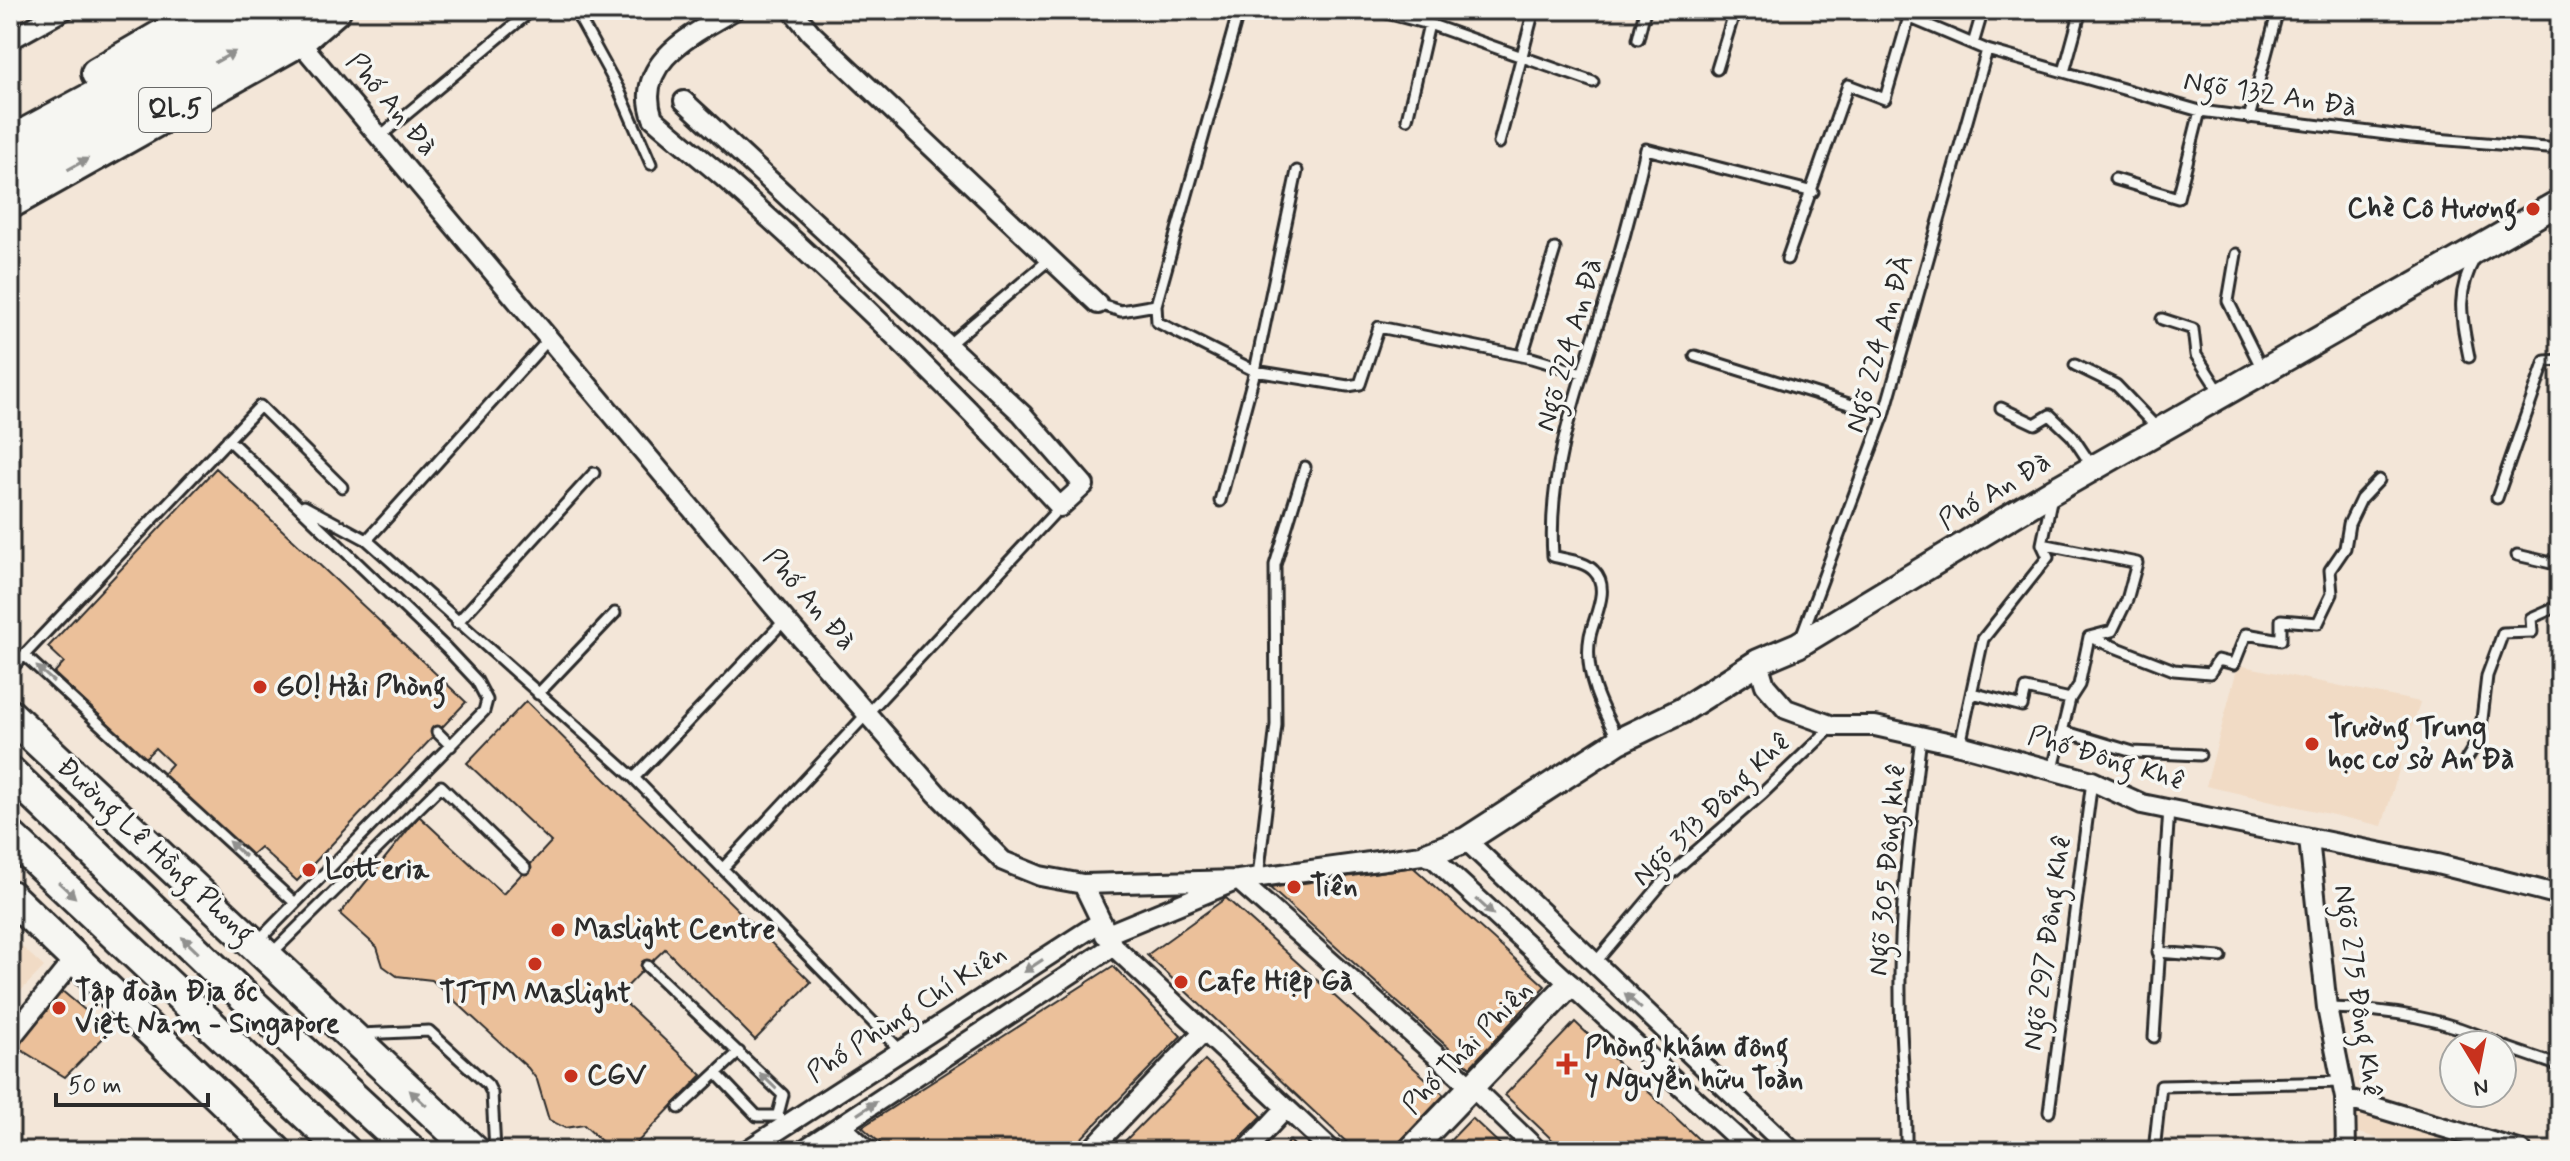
<svg xmlns="http://www.w3.org/2000/svg" width="2570" height="1161" font-family="Mynerve,sans-serif">
<style>
.built{fill:#f1dbc5}
.building{fill:#ebc09a;stroke:#2b2b2b;stroke-width:2}
.lines{fill:none;stroke-linecap:round;stroke-linejoin:round}
.service-casing{stroke:#2b2b2b;stroke-width:15}
.minor-casing{stroke:#2b2b2b;stroke-width:24}
.tertiary-casing{stroke:#2b2b2b;stroke-width:30}
.primary-casing{stroke:#2b2b2b;stroke-width:36}
.trunk-casing{stroke:#2b2b2b;stroke-width:36}
.service{stroke:#f6f6f2;stroke-width:9}
.minor{stroke:#f6f6f2;stroke-width:18}
.tertiary{stroke:#f6f6f2;stroke-width:24}
.primary{stroke:#f6f6f2;stroke-width:30}
.trunk{stroke:#f6f6f2;stroke-width:30}
.oneway{fill:#90908e}
.poi-dot{fill:#c8321e;stroke:#f6f6f2;stroke-width:3}
.labels{text-anchor:middle;dominant-baseline:central;stroke-width:7;stroke-linejoin:round;paint-order:stroke}
.shield{fill:#f6f6f2;stroke:#686867;stroke-width:2}
.shield-label{font-size:26px;font-weight:bold;fill:#2b2b2b}
.street-label{font-size:28px;fill:#2b2b2b;stroke:#f6f6f2}
.poi-label{font-size:28px;font-weight:bold;fill:#2b2b2b;stroke:#f6f6f2;text-anchor:start}
</style>
<rect width="100%" height="100%" fill="#f3e6d8"/>
<filter id="ink" filterUnits="userSpaceOnUse"><feTurbulence type="fractalNoise" baseFrequency=".0125" numOctaves="2"/><feDisplacementMap in="SourceGraphic" scale="16" xChannelSelector="R" yChannelSelector="G"/><feConvolveMatrix kernelMatrix="1 2 1 2 8 2 1 2 1" color-interpolation-filters="sRGB"/></filter>
<g filter="url(#ink)">
<path class="built" d="M 2238,665 L 2420,702 L 2382,826 L 2206,786 Z
M 10,936 L 44,967 L 10,1002 Z
M 2351,1107 L 2477,1145 L 2476,1151 L 2419,1151 L 2350,1130 Z"/>
<path class="building" d="M 216,468 L 466,702 L 297,881 L 260,847 L 249,857 L 162,775 L 172,764 L 155,748 L 145,758 L 54,673 L 64,662 L 48,647 Z
M 526,701 L 811,982 L 755,1040 L 665,949 L 647,966 L 618,996 L 702,1075 L 629,1151 L 612,1151 L 584,1125 L 565,1128 L 549,1120 L 537,1080 L 528,1068 L 432,980 L 397,976 L 383,966 L 377,947 L 340,914 L 419,816 L 503,894 L 551,842 L 467,763 Z
M 1413,867 L 1545,986 L 1470,1067 L 1270,888 Z
M 1226,898 L 1444,1095 L 1391,1151 L 1356,1151 L 1147,955 Z
M 1113,966 L 1181,1036 L 1069,1151 L 889,1151 L 862,1127 Z
M 55,985 L 110,1031 L 65,1077 L 10,1043 Z
M 1575,1022 L 1711,1151 L 1564,1151 L 1505,1095 Z
M 1205,1060 L 1262,1116 L 1227,1151 L 1115,1151 Z
M 1472,1118 L 1507,1151 L 1440,1151 Z
M 1290,1141 L 1300,1151 L 1279,1151 Z"/>
<g class="lines">
<defs>
<path id="service" d="M 575,10 L 619,90 L 651,164
M 1239,10 L 1156,305 L 1157,322 L 1255,371 L 1348,386 L 1360,384 L 1379,327 L 1532,358 L 1582,373
M 1375,10 L 1429,24 L 1593,82
M 1892,10 L 1987,50 L 2200,111 L 2411,137 L 2560,149
M 580,20 L 600,10
M 1638,39 L 1645,10
M 1973,44 L 1983,10
M 1717,69 L 1735,10
M 2064,72 L 2081,10
M 2249,118 L 2278,10
M 1407,119 L 1429,24
M 379,137 L 531,11
M 1499,143 L 1534,10
M 2115,179 L 2178,198 L 2200,111
M 2236,254 L 2228,301 L 2262,369
M 1787,259 L 1848,85 L 1885,99 L 1909,17
M 1098,304 L 1121,311 L 1156,305
M 2162,319 L 2193,329 L 2196,355 L 2221,394
M 548,340 L 367,540 L 634,778 L 901,1051
M 948,345 L 1050,259
M 1522,356 L 1555,249
M 1695,356 L 1884,415
M 2469,357 C 2461,317 2455,293 2476,256
M 2075,365 L 2116,385 L 2158,429
M 2001,408 L 2035,424 L 2050,415 L 2072,436 L 2092,466
M 228,439 L 446,648 L 477,681 L 487,700 L 484,711 L 257,942
M 2497,498 L 2545,361 L 2560,360
M 1220,501 L 1255,371 L 1297,171
M 304,506 L 367,540
M 2042,544 L 2137,563 L 2127,600 L 2112,631 L 2089,637 L 2079,685 L 2070,699 L 2053,769
M 2517,555 L 2560,565
M 457,623 L 594,473
M 1801,637 L 1884,415 L 1987,50
M 2089,637 L 2174,670 L 2210,673 L 2218,660 L 2234,664 L 2246,634 L 2281,640 L 2281,620 L 2318,623 L 2332,594 L 2330,570 L 2345,548 L 2349,524 L 2361,499 L 2379,480
M 24,655 L 294,902
M 10,670 L 260,406 L 342,487
M 1972,693 L 2022,706 L 2026,689 L 2070,699
M 538,694 L 615,613
M 2063,731 L 2133,752 L 2200,755
M 437,732 L 451,746
M 1619,741 C 1602,709 1583,674 1590,636 C 1594,617 1611,588 1594,571 C 1585,561 1566,560 1553,556 C 1547,468 1579,385 1605,302 C 1621,251 1634,201 1646,149 L 1813,192
M 1960,745 L 1983,639 L 2048,557 L 2042,544 L 2052,496
M 2466,760 L 2480,737 L 2487,676 L 2503,633 L 2532,632 L 2531,618 L 2556,607 L 2560,600
M 634,778 L 785,620
M 724,867 L 1060,507
M 1258,877 L 1276,725 L 1275,565 L 1305,467
M 2158,952 L 2221,957
M 271,954 L 441,786 L 525,868
M 1595,963 L 1669,875 L 1763,793 L 1833,726
M 647,966 L 783,1095 L 778,1114
M 2327,1008 C 2388,1009 2445,1018 2501,1045
M 360,1034 L 429,1031 L 488,1085 L 492,1093 L 495,1151
M 2154,1037 L 2169,809
M 2502,1046 L 2560,1066
M 717,1074 L 757,1116 L 779,1116
M 679,1108 L 739,1052
M 2049,1112 L 2092,781
M 1906,1151 C 1907,1098 1900,1046 1900,993 C 1899,907 1911,822 1921,737
M 2154,1151 L 2161,1086 L 2342,1082"/>
<path id="minor" d="M 792,10 L 811,33 L 1098,304
M 10,40 L 64,10
M 299,41 L 785,620 L 937,794 L 1003,861 L 1040,876 L 1083,884 L 1238,880 L 1429,854 L 1751,1151
M 684,101 L 1022,414 L 1084,485 L 1060,507 C 955,392 840,280 723,177 C 700,157 675,138 653,118 C 632,61 696,33 734,10
M 1758,662 L 1765,685 L 1786,709 L 1833,726 L 1875,726 L 1960,745 L 2092,781 L 2142,804 L 2437,864 L 2560,895
M 2309,839 L 2327,1008 L 2345,1098 L 2346,1151
M 1466,840 L 1792,1151
M 1083,884 L 1113,946 L 1332,1151
M 1105,935 L 1238,880 L 1472,1087 L 1538,1151
M 10,1039 L 75,958
M 2345,1098 L 2522,1151
M 841,1126 L 868,1151
M 746,1151 L 1099,923
M 802,1151 L 1113,946
M 1090,1151 L 1203,1032
M 1246,1151 L 1286,1108"/>
<path id="tertiary" d="M 1429,854 L 1466,840 L 1619,741 L 1681,711 L 1758,662 L 1798,645 L 2053,491 L 2560,202
M 1410,1151 L 1568,986"/>
<path id="primary" d="M 10,715 L 474,1151
M 10,772 L 221,975 L 411,1151
M 10,836 L 345,1151
M 10,896 L 276,1151"/>
<path id="trunk" d="M 97,73 L 206,10
M 10,142 L 256,10
M 10,176 L 313,10
M 10,203 L 299,41 L 335,10"/>
</defs>
<use href="#service" class="service-casing"/>
<use href="#minor" class="minor-casing"/>
<use href="#tertiary" class="tertiary-casing"/>
<use href="#primary" class="primary-casing"/>
<use href="#trunk" class="trunk-casing"/>
<use href="#service" class="service"/>
<use href="#minor" class="minor"/>
<use href="#tertiary" class="tertiary"/>
<use href="#primary" class="primary"/>
<use href="#trunk" class="trunk"/>
</g>
<defs><path id="oneway-solid" d="M-6-.8H1V-3.2L6.5 0L1 3.2V.8H-6Z" transform="scale(2)"/></defs>
<g class="oneway">
<use href="#oneway-solid" transform="translate(225 57) rotate(-29)"/>
<use href="#oneway-solid" transform="translate(78 164) rotate(-29)"/>
<use href="#oneway-solid" transform="translate(45 674) rotate(-138)"/>
<use href="#oneway-solid" transform="translate(237 849) rotate(-138)"/>
<use href="#oneway-solid" transform="translate(67 890) rotate(43)"/>
<use href="#oneway-solid" transform="translate(1485 907) rotate(43)"/>
<use href="#oneway-solid" transform="translate(190 945) rotate(-136)"/>
<use href="#oneway-solid" transform="translate(1033 966) rotate(147)"/>
<use href="#oneway-solid" transform="translate(1633 1001) rotate(-137)"/>
<use href="#oneway-solid" transform="translate(768 1081) rotate(-136)"/>
<use href="#oneway-solid" transform="translate(418 1098) rotate(-137)"/>
<use href="#oneway-solid" transform="translate(867 1108) rotate(-33)"/>
</g>
</g>
<g class="poi-dot">
<circle cx="2533" cy="209" r="8"/>
<circle cx="260" cy="687" r="8"/>
<circle cx="2312" cy="744" r="8"/>
<circle cx="309" cy="870" r="8"/>
<circle cx="1294" cy="887" r="8"/>
<circle cx="558" cy="930" r="8"/>
<circle cx="535" cy="964" r="8"/>
<circle cx="1181" cy="982" r="8"/>
<circle cx="59" cy="1008" r="8"/>
<path d="M1563 1052h8v8h8v8h-8v8h-8v-8h-8v-8h8z"/>
<circle cx="571" cy="1076" r="8"/>
</g>
<g class="labels">
<rect class="shield" x="139" y="88" width="72" height="44" rx="6"/>
<g class="shield-label">
<text x="175" y="110">QL.5</text>
</g>
<g class="street-label">
<text transform="translate(2270 95) rotate(9)">Ngõ 132 An Đà</text>
<text transform="translate(391 105) rotate(50)">Phố An Đà</text>
<text transform="translate(1880 344) rotate(-74)">Ngõ 224 An ĐÀ</text>
<text transform="translate(1570 345) rotate(-74)">Ngõ 224 An Đà</text>
<text transform="translate(1995 492) rotate(-31)">Phố An Đà</text>
<text transform="translate(809 600) rotate(49)">Phố An Đà</text>
<text transform="translate(2106 759) rotate(17)">Phố Đông Khê</text>
<text transform="translate(1712 810) rotate(-44)">Ngõ 313 Đông Khê</text>
<text transform="translate(155 851) rotate(43)">Đường Lê Hồng Phong</text>
<text transform="translate(1888 870) rotate(-85)">Ngõ 305 Đông khê</text>
<text transform="translate(2048 943) rotate(-82)">Ngõ 297 Đông Khê</text>
<text transform="translate(2357 991) rotate(82)">Ngõ 275 Đông Khê</text>
<text transform="translate(907 1014) rotate(-33)">Phố Phùng Chí Kiên</text>
<text transform="translate(1468 1048) rotate(-46)">Phố Thái Phiên</text>
</g>
<g class="poi-label">
<text x="2517" y="209" text-anchor="end">Chè Cô Hương</text>
<text x="276" y="687">GO! Hải Phòng</text>
<text x="2328" y="728">Trường Trung<tspan x="2328" dy="32">học cơ sở An Đà</tspan></text>
<text x="325" y="870">Lotteria</text>
<text x="1310" y="887">Tiên</text>
<text x="574" y="930">Maslight Centre</text>
<text x="1197" y="982">Cafe Hiệp Gà</text>
<text x="75" y="992">Tập đoàn Địa ốc<tspan x="75" dy="32">Việt Nam - Singapore</tspan></text>
<text x="535" y="994" text-anchor="middle">TTTM Maslight</text>
<text x="1585" y="1048">Phòng khám đông<tspan x="1585" dy="32">y Nguyễn hữu Toàn</tspan></text>
<text x="587" y="1076">CGV</text>
</g>
</g>
<rect width="2570" height="1161" fill="none" stroke="#f6f6f2" stroke-width="40"/>
<rect x="20" y="20" width="2530" height="1121" fill="none" stroke="#2b2b2b" stroke-width="3" filter="url(#ink)"/>
<g transform="translate(2478 1069) rotate(170)"><circle r="38" fill="#f6f6f2" stroke="#a5a5a2" stroke-width="2"/>
<path d="M0-6L14 30L0 20L-14 30Z" fill="#c8321e"/>
<text y="-12" font-size="22" font-weight="bold" text-anchor="middle" fill="#2b2b2b">N</text>
</g>
<path d="M56 1093v12h152v-12" fill="none" stroke="#2b2b2b" stroke-width="4"/>
<text x="68" y="1093" font-size="24" fill="#2b2b2b" stroke="#f6f6f2" stroke-width="6" paint-order="stroke">50 m</text>
</svg>
